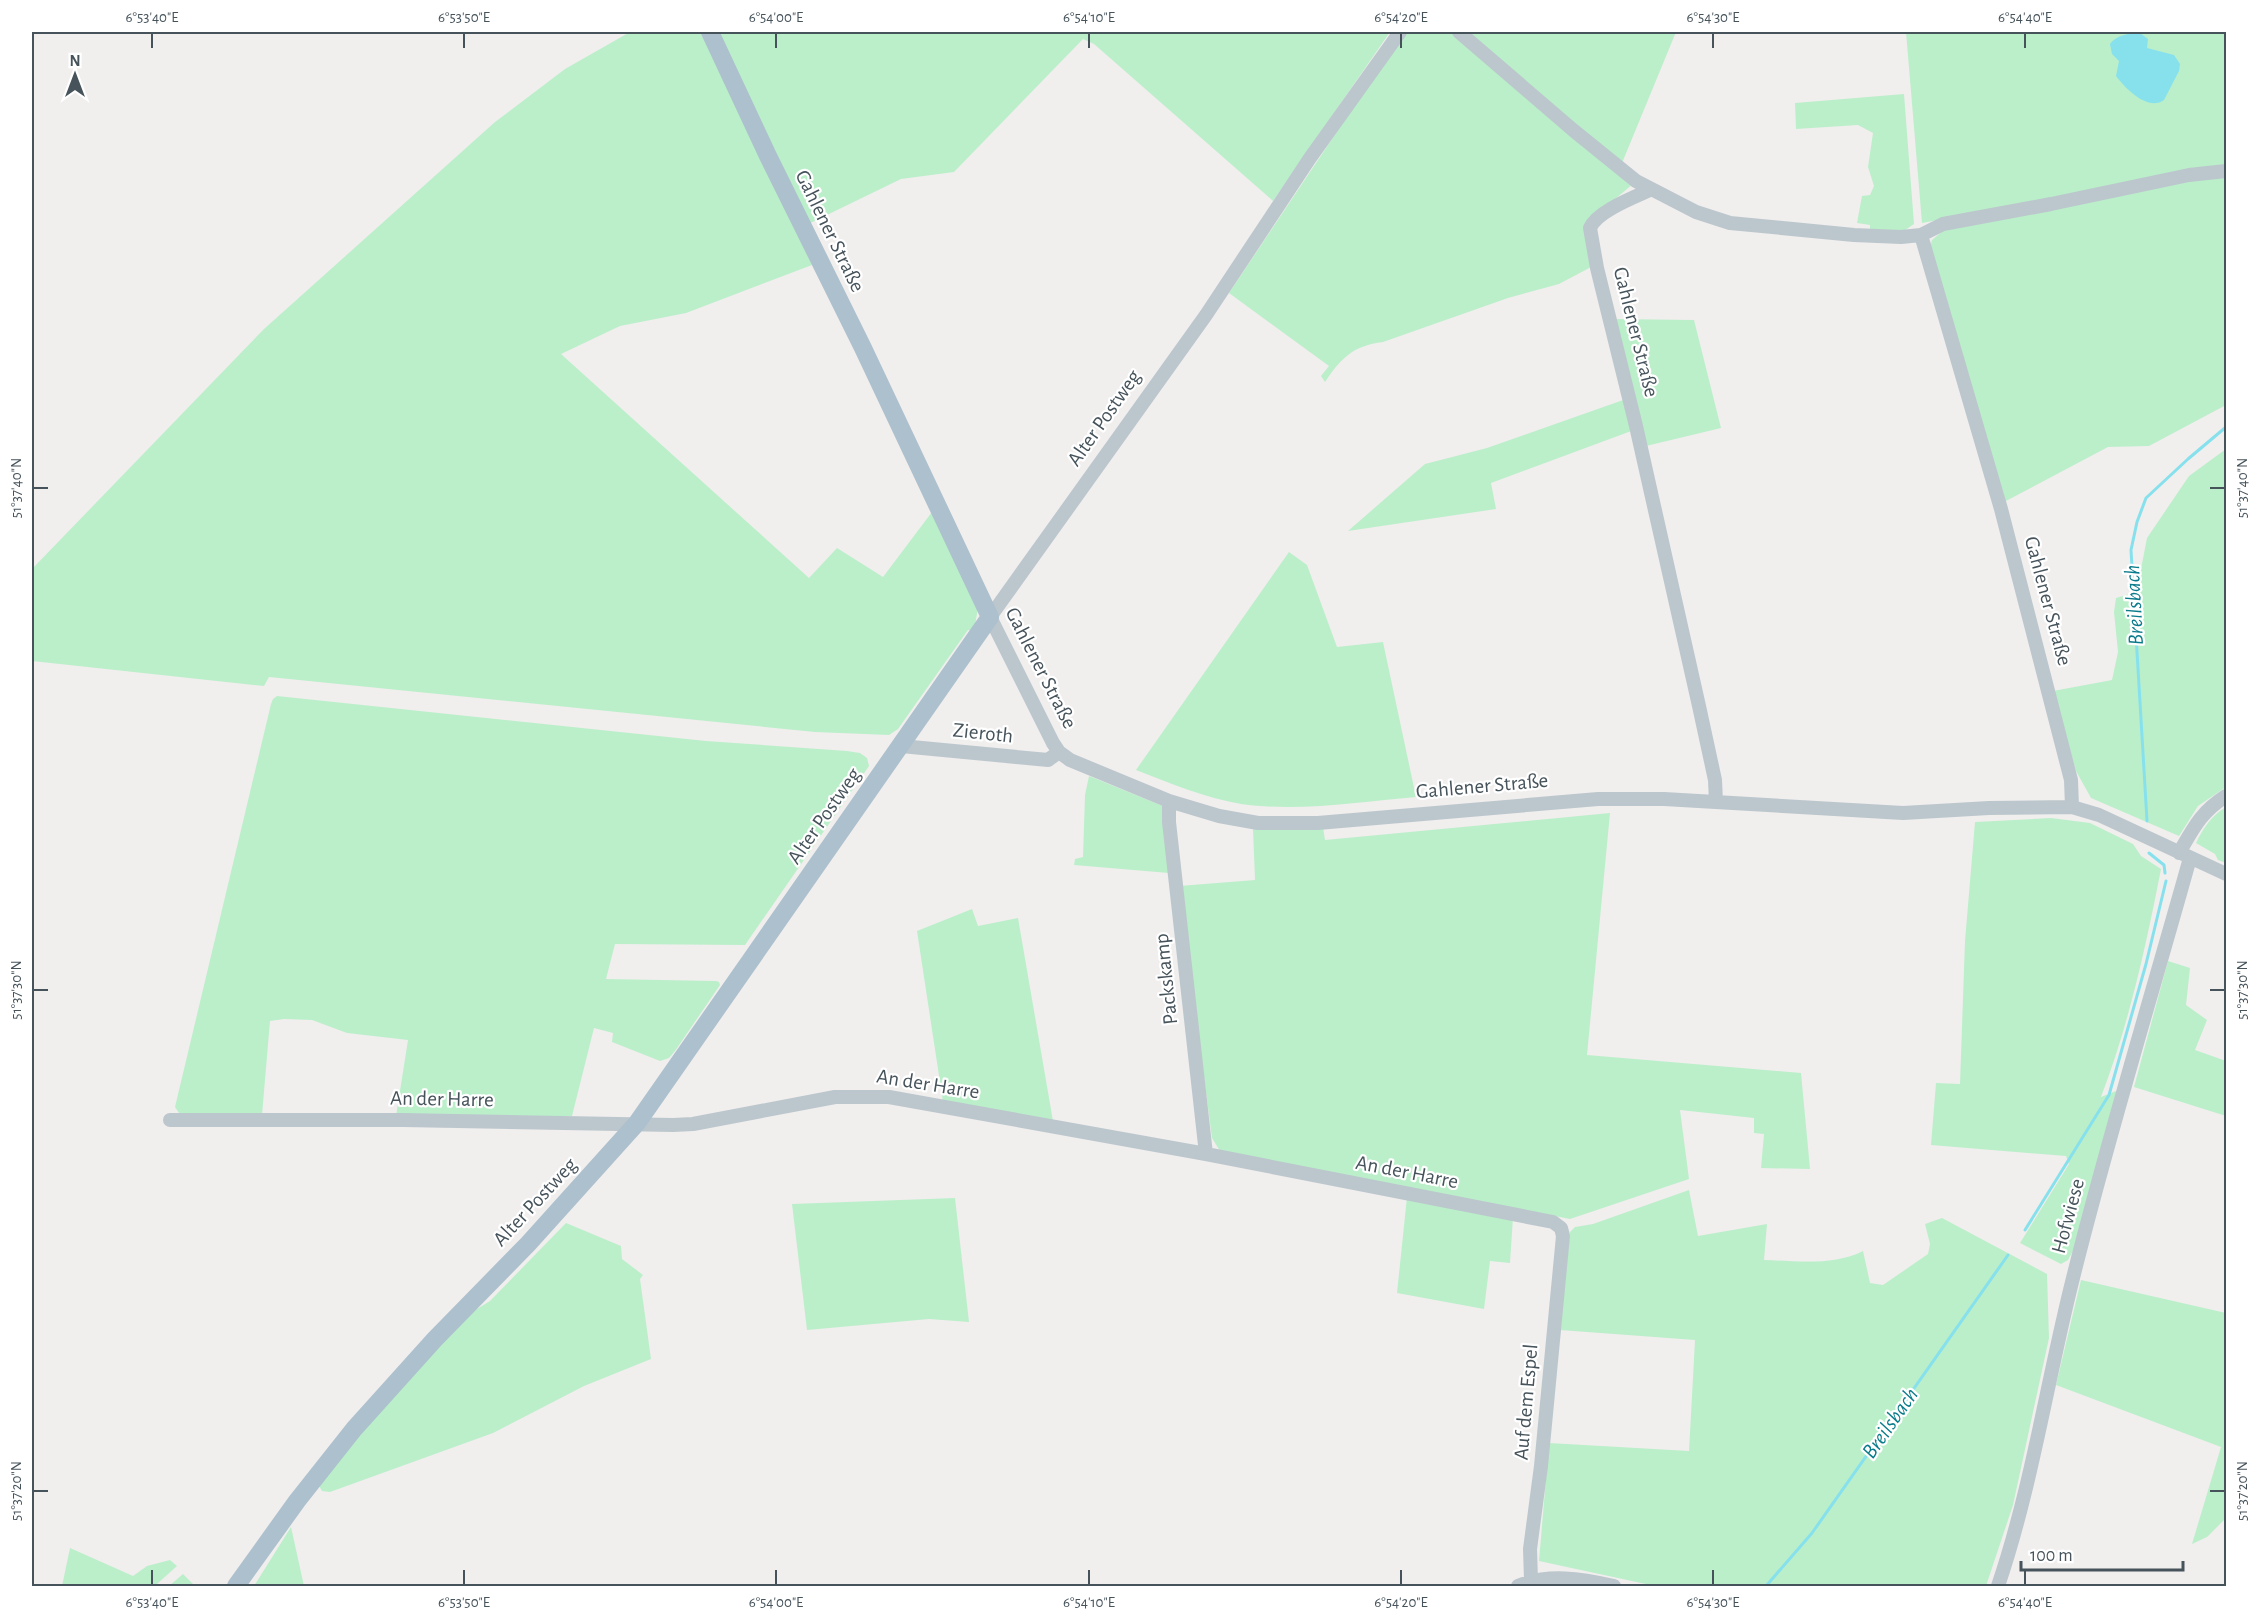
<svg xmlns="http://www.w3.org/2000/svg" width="2258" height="1618" font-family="'Alegreya Sans',sans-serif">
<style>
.green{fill:#bbefca}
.water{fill:#87e1ed}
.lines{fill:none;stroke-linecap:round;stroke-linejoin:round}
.stream{stroke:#87e1ed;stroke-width:3}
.minor{stroke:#bcc7cd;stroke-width:14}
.major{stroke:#adc0cd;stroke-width:18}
.ticks{fill:none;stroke:#46535b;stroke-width:2}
.labels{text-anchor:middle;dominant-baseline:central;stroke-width:4.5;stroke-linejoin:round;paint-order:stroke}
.street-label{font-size:21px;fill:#46535b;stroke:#fff}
.water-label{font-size:22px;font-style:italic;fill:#0b7c8b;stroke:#fff}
.neatline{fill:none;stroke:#46535b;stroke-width:2}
.ticks-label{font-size:15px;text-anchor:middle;fill:#46535b}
</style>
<rect width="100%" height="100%" fill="#f1eeee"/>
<path class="green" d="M 630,32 L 1390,32 L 1273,201 L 1094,44 L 1083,39 L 954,172 L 901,179 L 796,230 L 812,265 L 686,313 L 620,326 L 561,354 L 809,578 L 837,548 L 883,577 L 932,512 L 978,608 L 974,631 L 968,630 L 898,729 L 889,735 L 815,732 L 269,677 L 264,686 L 32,661 L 32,569 L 264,329 L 495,122 L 565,69 Z
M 1408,32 L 1451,32 L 1569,135 L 1633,184 L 1586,223 L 1593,266 L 1559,284 L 1508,298 L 1383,342 C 1353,346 1342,357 1325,382 L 1321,376 L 1329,366 L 1229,293 L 1401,36 Z
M 1464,32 L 1676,32 L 1622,163 Z
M 1906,32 L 2226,32 L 2226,167 L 1922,223 Z
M 1904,94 L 1914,224 L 1901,233 L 1870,233 L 1870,225 L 1857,223 L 1862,196 L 1870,195 L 1874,186 L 1868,167 L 1873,133 L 1858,125 L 1796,129 L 1795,103 Z
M 2205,177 L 2226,177 L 2226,405 L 2149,446 L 2108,447 L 2004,502 L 1930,247 L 1932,240 L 1945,229 Z
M 1614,319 L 1694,320 L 1721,428 L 1646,446 Z
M 1626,399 L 1634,430 L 1491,483 L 1496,509 L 1348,531 L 1425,464 L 1487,448 Z
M 2226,449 L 2226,787 L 2198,806 L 2179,836 L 2091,798 L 2076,771 L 2053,691 L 2112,680 L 2118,652 L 2114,612 L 2116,598 L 2136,592 L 2135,575 L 2141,569 L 2147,538 L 2189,476 Z
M 1289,552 L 1307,565 L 1337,647 L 1383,642 L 1416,797 C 1359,802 1299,812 1241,804 C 1205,798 1170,783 1136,770 Z
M 277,696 L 706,741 L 847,751 L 860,753 L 867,758 L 869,766 L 745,945 L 615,944 L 606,979 L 716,981 L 719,982 L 720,985 L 675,1051 L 669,1058 L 660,1061 L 612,1042 L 613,1033 L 594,1028 L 572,1116 L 396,1116 L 408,1040 L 347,1033 L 312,1020 L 284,1019 L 270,1021 L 262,1115 L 179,1113 L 175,1107 L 271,704 L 273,699 Z
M 1089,776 L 1163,806 L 1169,873 L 1074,865 L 1075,859 L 1083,857 L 1085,795 Z
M 2226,807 L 2226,863 L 2218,860 L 2215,854 L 2196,843 C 2203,828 2212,815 2226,807 Z
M 1610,813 L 1587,1055 L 1801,1073 L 1810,1169 L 1761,1168 L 1764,1134 L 1754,1133 L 1754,1118 L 1680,1110 L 1689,1179 L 1570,1219 L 1220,1151 L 1212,1138 L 1179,886 L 1255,880 L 1253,829 L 1295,830 L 1323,827 L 1325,840 Z
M 2051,818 L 2090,823 L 2133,844 L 2141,856 L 2161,869 C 2146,946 2129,1024 2101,1097 L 2121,1089 L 2073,1251 L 2068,1260 L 2061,1264 L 2020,1243 L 2069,1164 L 2066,1156 L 1931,1145 L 1936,1083 L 1960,1084 L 1965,941 L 1975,822 Z
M 972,909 L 978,926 L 1018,918 L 1053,1121 L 943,1102 L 917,931 Z
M 2168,961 L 2190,968 L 2186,1005 L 2207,1020 L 2195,1050 L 2226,1061 L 2226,1116 L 2134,1087 Z
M 1689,1190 L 1698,1236 L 1767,1224 L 1764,1260 C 1796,1261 1834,1266 1863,1251 L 1870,1283 L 1883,1285 L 1928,1254 L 1930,1244 L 1925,1224 L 1942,1218 L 2047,1274 L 2049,1338 L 2013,1505 L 1986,1586 L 1655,1586 L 1539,1561 L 1549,1443 L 1689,1451 L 1695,1340 L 1560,1330 L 1570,1232 L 1575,1227 L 1593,1224 Z
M 1407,1197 L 1513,1217 L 1510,1263 L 1490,1261 L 1484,1309 L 1397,1293 Z
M 955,1198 L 969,1322 L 929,1319 L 807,1330 L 792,1204 Z
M 566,1223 L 621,1246 L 622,1259 L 643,1275 L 640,1279 L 651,1359 L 584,1386 L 493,1433 L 330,1492 L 322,1491 L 319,1486 L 318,1481 L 418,1367 L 472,1312 L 490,1301 Z
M 2081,1280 L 2226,1313 L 2226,1518 L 2207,1537 L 2192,1544 L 2221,1447 L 2056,1385 Z
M 291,1527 L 304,1586 L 254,1586 Z
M 70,1548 L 133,1576 L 147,1566 L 170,1560 L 177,1566 L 157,1584 L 62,1586 Z
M 183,1574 L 195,1586 L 169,1586 Z"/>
<path class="water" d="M 2140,33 L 2148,39 L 2147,48 L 2174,55 L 2180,64 L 2179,71 L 2164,100 C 2148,112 2125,88 2116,76 L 2119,61 L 2112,54 L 2110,44 C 2116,35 2130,33 2140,33 Z"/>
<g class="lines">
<path class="stream" d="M 2147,821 L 2131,550 L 2137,522 L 2146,498 L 2188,459 L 2226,427
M 2149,853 L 2164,865 L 2165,873
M 2025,1230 L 2109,1095 L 2146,964 L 2166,881
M 1766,1586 L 1812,1533 L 2008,1255"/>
<path class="minor" d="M 1400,32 L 1310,158 L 1206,315 L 990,617 L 1053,743 L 1059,752 L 1070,760 L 1169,801 L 1219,816 L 1258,823 L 1318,823 L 1598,799 L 1664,799 L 1903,813 L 1989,808 L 2072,807 L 2099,815 L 2226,874
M 1459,32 L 1573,130 L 1636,181 L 1696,212 L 1730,223 L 1854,235 L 1901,237 L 1921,235 L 1943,224 L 2051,204 L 2189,175 L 2226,171
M 1652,189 C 1635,197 1597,211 1590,228 L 1597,268 L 1636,426 L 1699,706 L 1715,780 L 1716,802
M 1921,235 L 2001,509 L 2071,780 L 2072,807
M 901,746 L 1048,760 L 1059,752
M 1169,801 L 1169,822 L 1206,1154
M 2179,853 C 2194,827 2201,812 2226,796
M 170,1120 L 403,1120 L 673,1125 L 693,1124 L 835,1097 L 889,1097 L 1206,1154 L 1553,1222 L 1561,1228 L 1563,1236 L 1541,1466 L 1530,1549 L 1531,1580
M 1518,1586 C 1548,1573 1582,1579 1614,1586
M 1998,1586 C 2032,1486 2047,1381 2073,1278 C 2108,1137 2151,998 2190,858"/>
<path class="major" d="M 236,1586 L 297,1501 L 354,1429 L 435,1339 L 528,1244 L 637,1123 L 990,617 L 863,348 L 768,156 L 710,32"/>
</g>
<path class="ticks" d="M 152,33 L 152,48M 464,33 L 464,48M 776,33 L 776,48M 1089,33 L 1089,48M 1401,33 L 1401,48M 1713,33 L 1713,48M 2025,33 L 2025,48M 33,488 L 48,488M 2210,488 L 2225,488M 33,990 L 48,990M 2210,990 L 2225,990M 33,1491 L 48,1491M 2210,1491 L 2225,1491M 152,1570 L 152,1585M 464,1570 L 464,1585M 776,1570 L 776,1585M 1089,1570 L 1089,1585M 1401,1570 L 1401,1585M 1713,1570 L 1713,1585M 2025,1570 L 2025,1585"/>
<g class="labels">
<g class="street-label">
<text transform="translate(830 231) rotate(64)">Gahlener Straße</text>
<text transform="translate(1636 332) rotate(76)">Gahlener Straße</text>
<text transform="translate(1104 418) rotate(-55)">Alter Postweg</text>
<text transform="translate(2048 601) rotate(75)">Gahlener Straße</text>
<text transform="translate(1041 668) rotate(63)">Gahlener Straße</text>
<text transform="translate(983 733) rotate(6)">Zieroth</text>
<text transform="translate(1482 786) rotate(-5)">Gahlener Straße</text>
<text transform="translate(824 816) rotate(-55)">Alter Postweg</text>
<text transform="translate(1166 979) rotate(-96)">Packskamp</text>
<text transform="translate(928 1084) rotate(9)">An der Harre</text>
<text transform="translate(442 1099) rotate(1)">An der Harre</text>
<text transform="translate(1407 1172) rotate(11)">An der Harre</text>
<text transform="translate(535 1202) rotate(-47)">Alter Postweg</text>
<text transform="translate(2068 1216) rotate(-75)">Hofwiese</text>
<text transform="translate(1526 1402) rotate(-85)">Auf dem Espel</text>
</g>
<g class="water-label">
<text transform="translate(2134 605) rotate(-93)">Breilsbach</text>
<text transform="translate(1890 1423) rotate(-55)">Breilsbach</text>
</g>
</g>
<rect width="2258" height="1618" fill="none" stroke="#ffffff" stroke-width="66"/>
<g transform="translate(75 75)" stroke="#ffffff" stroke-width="4.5" paint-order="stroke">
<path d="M0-4.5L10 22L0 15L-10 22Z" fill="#46535b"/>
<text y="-9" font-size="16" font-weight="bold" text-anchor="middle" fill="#46535b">N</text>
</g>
<path d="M2021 1561v9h162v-9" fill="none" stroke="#46535b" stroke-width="3"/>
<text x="2030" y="1561" font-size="18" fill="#46535b" stroke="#ffffff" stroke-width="4.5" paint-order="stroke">100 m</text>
<rect x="33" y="33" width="2192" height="1552" class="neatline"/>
<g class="ticks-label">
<text x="152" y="22">6°53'40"E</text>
<text x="464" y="22">6°53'50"E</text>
<text x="776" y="22">6°54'00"E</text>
<text x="1089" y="22">6°54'10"E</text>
<text x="1401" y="22">6°54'20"E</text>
<text x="1713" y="22">6°54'30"E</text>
<text x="2025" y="22">6°54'40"E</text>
<text transform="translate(16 488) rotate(-90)" y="5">51°37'40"N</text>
<text transform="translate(2242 488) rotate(-90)" y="5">51°37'40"N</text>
<text transform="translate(16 990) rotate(-90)" y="5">51°37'30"N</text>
<text transform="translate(2242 990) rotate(-90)" y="5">51°37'30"N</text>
<text transform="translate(16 1491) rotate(-90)" y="5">51°37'20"N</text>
<text transform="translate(2242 1491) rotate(-90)" y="5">51°37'20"N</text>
<text x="152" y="1607">6°53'40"E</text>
<text x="464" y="1607">6°53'50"E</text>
<text x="776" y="1607">6°54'00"E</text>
<text x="1089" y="1607">6°54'10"E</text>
<text x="1401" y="1607">6°54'20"E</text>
<text x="1713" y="1607">6°54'30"E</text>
<text x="2025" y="1607">6°54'40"E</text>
</g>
</svg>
